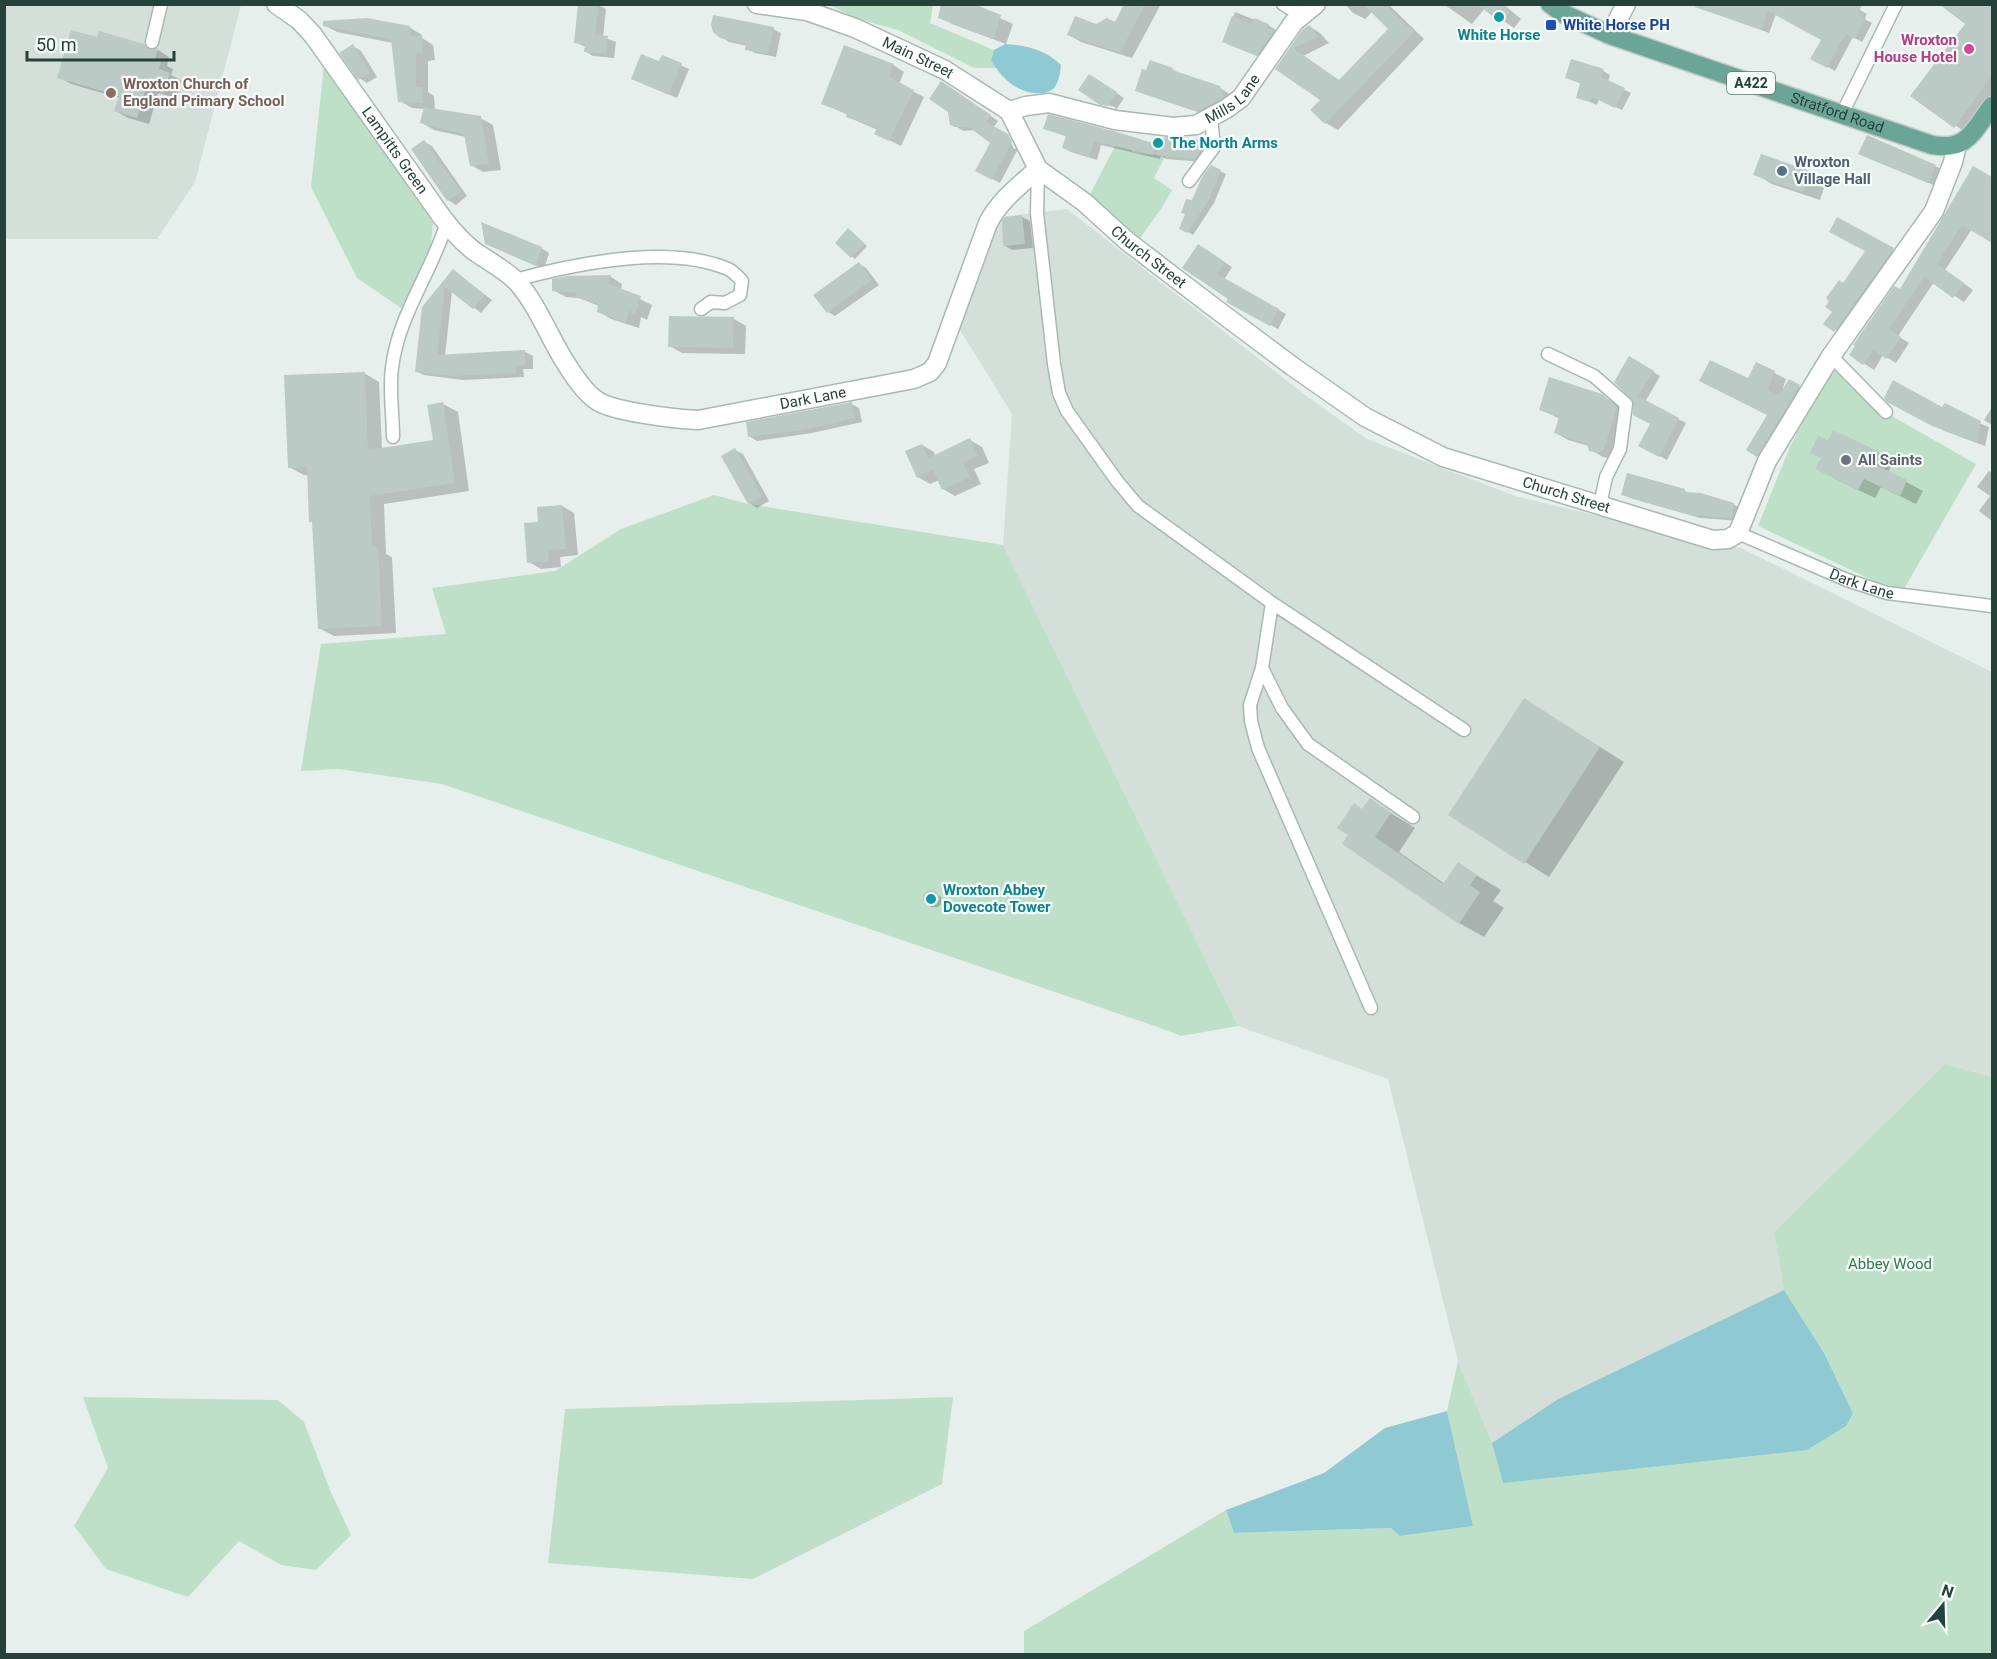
<svg xmlns="http://www.w3.org/2000/svg" width="1997" height="1659" font-family="Roboto,sans-serif">
<style>
.built{fill:#d4dfda}
.green{fill:#bfe0c8}
.water{fill:#8ec9d4}
.shadow{fill:#0003}
.building{fill:#bbcac4}
.lines{fill:none;stroke-linecap:round;stroke-linejoin:round}
.service-casing{stroke:#a8b8b2;stroke-width:15}
.minor-casing{stroke:#a8b8b2;stroke-width:21}
.primary-casing{stroke:#c2cac8;stroke-width:21}
.service{stroke:#fff;stroke-width:12}
.minor{stroke:#fff;stroke-width:18}
.primary{stroke:#6aa596;stroke-width:18}
.culture-dot{fill:#0f9aa8;stroke:#f7fbf9;stroke-width:2}
.transit-dot{fill:#1a4fb4;stroke:#f7fbf9;stroke-width:2}
.hotel-dot{fill:#d1479c;stroke:#f7fbf9;stroke-width:2}
.education-dot{fill:#8d6e63;stroke:#f7fbf9;stroke-width:2}
.service-dot{fill:#5c6f8a;stroke:#f7fbf9;stroke-width:2}
.worship-dot{fill:#6b7280;stroke:#f7fbf9;stroke-width:2}
.labels{text-anchor:middle;dominant-baseline:central;stroke-width:4.5;stroke-linejoin:round;paint-order:stroke}
.shield{fill:#f7fbf9;stroke:#637a73;stroke-width:1.5}
.shield-label{font-size:14px;font-weight:bold;fill:#24423a}
.transit-label{font-size:15px;font-weight:bold;fill:#164399;stroke:#f7fbf9;text-anchor:start}
.culture-label{font-size:15px;font-weight:bold;fill:#0d838f;stroke:#f7fbf9;text-anchor:start}
.hotel-label{font-size:15px;font-weight:bold;fill:#b23c85;stroke:#f7fbf9;text-anchor:end}
.street-label{font-size:15px;fill:#24423a;stroke:#f7fbf9}
.education-label{font-size:15px;font-weight:bold;fill:#785e54;stroke:#f7fbf9;text-anchor:start}
.service-label{font-size:15px;font-weight:bold;fill:#4e5e75;stroke:#f7fbf9;text-anchor:start}
.worship-label{font-size:15px;font-weight:bold;fill:#5b616d;stroke:#f7fbf9;text-anchor:start}
.park-label{font-size:15px;fill:#2d7a4b;stroke:#f7fbf9}
</style>
<rect width="100%" height="100%" fill="#e6efeb"/>
<path class="built" d="M 5,5 L 241,5 L 195,182 L 157,239 L 5,239 Z
M 1067,209 L 1309,398 L 1367,439 L 1515,496 L 1724,546 L 1741,548 L 1992,672 L 1992,1077 L 1945,1064 L 1774,1232 L 1784,1290 L 1558,1399 L 1492,1443 L 1458,1361 L 1388,1079 L 1238,1026 L 1003,545 L 1012,414 L 957,325 L 1000,217 Z"/>
<path class="green" d="M 830,5 L 933,5 L 930,23 L 994,50 L 991,60 L 996,68 L 974,68 L 898,30 L 857,19 Z
M 324,65 L 433,223 L 430,257 L 401,308 L 357,278 L 311,187 Z
M 1115,146 L 1131,150 L 1132,152 L 1165,156 L 1154,178 L 1172,190 L 1163,206 L 1138,241 L 1088,198 Z
M 1835,365 L 1883,411 L 1976,464 L 1904,589 L 1876,582 L 1758,526 L 1789,449 L 1810,407 Z
M 714,495 L 748,504 L 1003,545 L 1238,1026 L 1181,1036 L 1155,1026 L 442,784 L 339,769 L 301,771 L 321,644 L 446,634 L 432,588 L 555,571 L 621,529 Z
M 1945,1064 L 1992,1077 L 1992,1654 L 1024,1654 L 1024,1631 L 1226,1510 L 1234,1533 L 1391,1528 L 1400,1536 L 1473,1526 L 1447,1411 L 1458,1361 L 1492,1443 L 1503,1483 L 1853,1413 L 1824,1353 L 1784,1290 L 1774,1232 Z
M 83,1397 L 278,1400 L 304,1422 L 330,1490 L 351,1535 L 316,1570 L 281,1565 L 239,1541 L 188,1597 L 106,1569 L 74,1526 L 108,1468 Z
M 953,1397 L 942,1484 L 753,1579 L 548,1563 L 565,1409 Z"/>
<path class="water" d="M 1005,44 C 1026,45 1046,50 1061,65 C 1060,73 1059,82 1054,88 C 1051,91 1045,93 1041,93 C 1019,95 1001,78 991,60 L 994,50 Z
M 1784,1290 L 1824,1353 L 1853,1413 L 1846,1426 L 1807,1450 L 1503,1483 L 1492,1443 L 1558,1399 Z
M 1447,1411 L 1473,1526 L 1400,1536 L 1391,1528 L 1234,1533 L 1226,1510 L 1324,1473 L 1385,1428 Z"/>
<path class="shadow" d="M 1126,4 L 1161,4 L 1132,58 L 1081,42 L 1069,35 L 1097,25 L 1115,24 Z
M 1345,4 L 1388,4 L 1424,39 L 1338,130 L 1326,123 L 1322,100 L 1277,69 L 1309,26 L 1320,33 L 1329,43 L 1303,56 L 1340,81 L 1390,29 L 1372,12 L 1365,19 L 1353,13 Z
M 1503,4 L 1521,19 L 1514,28 L 1485,8 L 1472,24 L 1445,5 Z
M 1849,4 L 1867,14 L 1864,19 L 1872,23 L 1862,42 L 1853,37 L 1835,71 L 1812,58 L 1822,39 L 1776,14 L 1769,33 L 1714,12 Z
M 1941,4 L 1992,4 L 1992,105 L 1971,136 L 1912,96 L 1967,23 Z
M 598,5 L 606,9 L 603,37 L 616,42 L 614,58 L 593,56 L 585,51 L 586,47 L 575,42 Z
M 974,6 L 1013,24 L 1006,44 L 952,24 L 940,17 Z
M 1235,12 L 1268,25 L 1276,30 L 1275,33 L 1281,36 L 1265,59 L 1224,41 Z
M 324,25 L 409,27 L 422,35 L 422,38 L 433,45 L 435,60 L 428,61 L 428,92 L 434,96 L 435,110 L 480,118 L 493,125 L 501,170 L 483,172 L 471,165 L 466,137 L 434,130 L 422,123 L 425,109 L 412,108 L 400,101 L 393,43 L 337,32 Z
M 773,29 L 781,33 L 776,57 L 755,53 L 747,49 L 748,46 L 729,42 L 721,37 Z
M 98,39 L 143,45 L 153,51 L 158,50 L 169,57 L 167,66 L 173,69 L 171,75 L 182,81 L 176,98 L 158,93 L 149,124 L 128,118 L 116,111 L 120,98 L 71,84 L 59,77 Z
M 353,46 L 361,51 L 377,77 L 367,83 L 359,78 Z
M 663,57 L 689,69 L 677,98 L 633,78 L 660,63 Z
M 893,65 L 904,72 L 899,84 L 924,97 L 901,146 L 887,139 L 878,130 L 859,122 L 848,115 L 823,103 Z
M 1172,69 L 1180,74 L 1220,88 L 1228,93 L 1231,101 L 1207,115 L 1144,94 L 1136,90 L 1147,72 Z
M 1603,71 L 1610,75 L 1608,82 L 1631,93 L 1622,110 L 1599,99 L 1597,105 L 1578,97 L 1582,84 L 1567,78 Z
M 1097,80 L 1124,98 L 1116,110 L 1115,107 L 1101,103 Z
M 949,87 L 998,121 L 993,128 L 1007,135 L 1014,149 L 1017,148 L 1011,137 L 1015,140 L 1019,147 L 1000,183 L 977,171 L 992,143 L 976,130 L 964,131 L 951,124 Z
M 1045,128 L 1155,145 L 1161,149 L 1201,141 L 1209,146 L 1203,162 L 1166,159 L 1161,156 L 1160,159 L 1101,145 L 1097,160 L 1071,152 L 1064,148 L 1067,137 Z
M 424,142 L 432,146 L 467,196 L 456,205 L 448,200 Z
M 1761,156 L 1810,172 L 1826,182 L 1820,200 L 1772,184 L 1755,174 Z
M 1868,158 L 1935,166 L 1943,170 L 1936,186 Z
M 1211,167 L 1226,174 L 1214,203 L 1193,235 L 1181,228 Z
M 1974,168 L 1992,179 L 1992,241 L 1972,229 L 1945,270 L 1973,290 L 1964,302 L 1934,282 L 1898,336 L 1909,343 L 1896,363 L 1883,355 L 1874,370 L 1851,355 L 1900,291 Z
M 1022,217 L 1030,221 L 1033,248 L 1012,250 L 1005,246 Z
M 1837,219 L 1901,254 L 1843,335 L 1826,324 L 1834,312 L 1843,285 L 1867,251 Z
M 852,232 L 867,246 L 855,259 L 837,243 Z
M 494,247 L 541,248 L 549,253 L 544,269 Z
M 1206,250 L 1232,267 L 1224,280 L 1286,314 L 1278,329 L 1228,301 L 1230,298 L 1184,268 Z
M 859,264 L 866,268 L 879,285 L 835,316 L 828,312 Z
M 453,271 L 492,300 L 481,313 L 452,291 L 445,356 L 525,352 L 533,356 L 533,369 L 523,369 L 524,377 L 463,380 L 424,375 L 416,371 L 423,308 Z
M 568,277 L 611,277 L 622,284 L 621,290 L 652,305 L 647,320 L 641,317 L 639,328 L 611,319 L 598,311 L 599,306 L 579,298 L 566,297 L 553,290 Z
M 670,317 L 734,319 L 746,326 L 745,354 L 682,353 L 670,346 Z
M 1630,358 L 1660,376 L 1645,402 L 1686,423 L 1667,460 L 1648,450 L 1652,423 L 1634,414 Z
M 1757,364 L 1786,379 L 1783,388 L 1785,388 L 1789,381 L 1811,393 L 1769,462 L 1748,450 L 1769,415 L 1748,380 Z
M 364,373 L 379,382 L 382,449 L 434,441 L 443,404 L 458,412 L 469,491 L 384,504 L 386,554 L 392,557 L 396,633 L 334,636 L 319,628 L 313,523 L 310,521 L 308,475 L 304,475 L 289,467 Z
M 1602,396 L 1615,403 L 1629,415 L 1611,459 L 1603,457 L 1591,450 L 1589,446 L 1568,440 L 1556,433 L 1560,419 L 1540,409 Z
M 851,404 L 859,408 L 862,422 L 812,433 L 757,441 L 749,436 Z
M 1943,409 L 1989,427 L 1985,446 L 1942,430 Z
M 1991,409 L 1992,410 L 1992,425 L 1984,420 Z
M 970,440 L 982,447 L 989,463 L 974,469 L 981,484 L 955,496 L 943,489 L 939,480 L 930,484 L 918,477 L 922,445 L 934,452 L 935,456 Z
M 1829,442 L 1877,452 L 1893,462 L 1888,472 L 1923,491 L 1916,504 L 1881,487 L 1875,498 L 1833,478 Z
M 735,450 L 743,454 L 769,501 L 757,508 L 749,503 Z
M 1989,471 L 1992,473 L 1992,521 L 1979,511 L 1990,496 L 1977,487 Z
M 1685,491 L 1691,494 L 1733,504 L 1741,509 L 1740,521 L 1700,518 L 1630,498 L 1622,494 Z
M 562,506 L 574,513 L 578,555 L 560,557 L 561,567 L 541,569 L 529,562 L 540,523 Z
M 1525,700 L 1624,762 L 1549,877 L 1450,815 Z
M 1370,800 L 1415,828 L 1399,852 L 1445,884 L 1458,864 L 1501,890 L 1493,901 L 1504,908 L 1484,937 L 1459,923 L 1350,835 Z
M 929,892 L 933,892 L 941,897 L 941,904 L 938,907 L 931,907 L 924,901 L 924,895 Z"/>
<path class="building" d="M 578,4 L 599,4 L 595,35 L 608,36 L 606,54 L 584,52 L 585,44 L 574,43 Z
M 941,4 L 974,4 L 1001,15 L 994,39 L 938,18 Z
M 1124,4 L 1145,4 L 1120,53 L 1067,35 L 1075,16 L 1096,24 L 1107,18 L 1115,22 Z
M 1363,4 L 1385,4 L 1414,32 L 1325,124 L 1310,110 L 1320,100 L 1275,69 L 1302,30 L 1309,25 L 1319,37 L 1293,48 L 1339,80 L 1388,29 Z
M 1477,4 L 1502,4 L 1510,11 L 1501,23 Z
M 1696,4 L 1863,4 L 1858,13 L 1866,18 L 1854,39 L 1846,34 L 1827,68 L 1810,59 L 1821,40 L 1768,11 L 1761,30 L 1695,7 Z
M 1939,4 L 1992,4 L 1992,75 L 1954,128 L 1910,96 L 1965,24 Z
M 713,15 L 774,27 L 768,54 L 745,50 L 746,44 L 720,38 L 713,32 L 711,25 Z
M 1232,16 L 1252,24 L 1254,18 L 1269,24 L 1267,28 L 1274,31 L 1257,56 L 1222,42 Z
M 367,18 L 410,26 L 411,36 L 422,36 L 423,53 L 416,54 L 416,87 L 422,87 L 423,103 L 398,102 L 391,39 L 323,26 L 323,21 Z
M 71,30 L 97,37 L 99,31 L 144,44 L 150,50 L 158,48 L 155,59 L 161,61 L 159,69 L 170,73 L 164,93 L 146,87 L 137,118 L 114,111 L 119,96 L 57,78 Z
M 353,44 L 370,73 L 358,80 L 339,53 Z
M 844,45 L 894,64 L 889,77 L 914,90 L 889,141 L 874,134 L 877,128 L 846,117 L 847,114 L 821,104 Z
M 641,54 L 659,61 L 662,55 L 682,63 L 669,95 L 631,79 Z
M 1571,59 L 1604,69 L 1601,77 L 1625,88 L 1615,108 L 1592,97 L 1590,102 L 1576,98 L 1580,83 L 1565,78 Z
M 1150,60 L 1173,68 L 1172,70 L 1220,86 L 1224,97 L 1198,111 L 1135,91 L 1142,69 L 1146,70 Z
M 1089,74 L 1117,92 L 1108,106 L 1100,105 L 1078,90 Z
M 941,81 L 991,115 L 986,122 L 1008,134 L 1012,142 L 992,180 L 975,171 L 990,143 L 969,127 L 955,127 L 950,125 L 948,112 L 929,99 Z
M 424,107 L 481,116 L 489,164 L 470,166 L 464,134 L 420,123 Z
M 1048,114 L 1117,132 L 1156,144 L 1153,155 L 1094,141 L 1089,157 L 1062,148 L 1066,136 L 1043,129 Z
M 1867,135 L 1936,165 L 1928,183 L 1858,154 Z
M 1165,137 L 1201,140 L 1200,152 L 1195,159 L 1156,155 Z
M 424,140 L 461,192 L 447,201 L 411,149 Z
M 1761,154 L 1810,171 L 1803,192 L 1753,175 Z
M 1211,165 L 1221,170 L 1209,200 L 1187,233 L 1179,229 L 1185,214 L 1181,213 L 1186,199 L 1192,200 L 1202,177 Z
M 1973,166 L 1992,177 L 1992,243 L 1962,225 L 1937,264 L 1964,283 L 1953,298 L 1924,277 L 1889,329 L 1901,337 L 1886,359 L 1874,350 L 1863,365 L 1849,355 L 1855,346 L 1853,345 L 1894,286 L 1900,289 Z
M 1022,215 L 1025,244 L 1003,246 L 1002,221 L 1005,217 Z
M 1837,217 L 1894,248 L 1834,332 L 1823,324 L 1832,312 L 1825,307 L 1829,301 L 1826,298 L 1839,280 L 1843,283 L 1865,251 L 1829,232 Z
M 481,222 L 542,247 L 536,266 L 485,244 Z
M 848,228 L 865,244 L 851,258 L 835,243 Z
M 1198,244 L 1225,262 L 1217,274 L 1279,309 L 1270,326 L 1226,302 L 1228,299 L 1182,268 Z
M 859,262 L 872,280 L 827,313 L 813,295 Z
M 453,269 L 485,295 L 473,309 L 445,287 L 437,355 L 525,350 L 526,365 L 516,366 L 516,373 L 454,376 L 415,372 L 422,307 Z
M 611,275 L 608,284 L 641,296 L 635,315 L 629,310 L 626,323 L 597,312 L 598,304 L 575,297 L 577,293 L 552,291 L 552,279 L 568,276 Z
M 669,316 L 734,317 L 733,348 L 668,347 Z
M 1629,356 L 1654,371 L 1638,396 L 1679,418 L 1659,457 L 1638,446 L 1650,424 L 1633,415 L 1633,401 L 1614,382 Z
M 1710,360 L 1748,378 L 1756,362 L 1775,371 L 1768,390 L 1779,395 L 1789,379 L 1800,385 L 1757,457 L 1746,450 L 1767,415 L 1699,381 Z
M 365,372 L 368,450 L 433,440 L 427,405 L 443,402 L 455,483 L 370,496 L 372,547 L 378,547 L 382,626 L 318,629 L 312,522 L 309,522 L 307,467 L 288,468 L 284,375 Z
M 1549,377 L 1602,394 L 1617,407 L 1604,449 L 1598,453 L 1589,451 L 1587,444 L 1554,433 L 1559,417 L 1539,410 Z
M 1893,380 L 1942,407 L 1945,403 L 1981,421 L 1977,443 L 1932,426 L 1887,402 L 1884,398 Z
M 852,402 L 855,418 L 803,430 L 748,437 L 746,422 Z
M 1833,430 L 1878,451 L 1872,463 L 1907,480 L 1900,496 L 1864,479 L 1858,490 L 1815,469 L 1821,458 L 1810,453 L 1818,436 L 1828,440 Z
M 970,438 L 978,456 L 963,462 L 970,477 L 942,490 L 933,470 L 917,478 L 905,451 L 922,444 L 928,458 Z
M 735,448 L 762,496 L 748,504 L 721,456 Z
M 1627,473 L 1685,489 L 1685,492 L 1701,493 L 1734,503 L 1732,518 L 1691,515 L 1621,495 Z
M 562,505 L 566,549 L 548,550 L 549,561 L 527,563 L 524,523 L 538,522 L 537,507 Z
M 1524,698 L 1600,747 L 1524,864 L 1448,815 Z
M 1370,798 L 1391,813 L 1375,837 L 1443,884 L 1458,862 L 1477,875 L 1470,885 L 1480,892 L 1459,924 L 1342,844 L 1348,835 L 1337,828 L 1354,803 L 1362,809 Z
M923 898a8 8 0 1 1 16 0a8 8 0 1 1-16 0Z"/>
<g class="lines">
<defs>
<g id="service">
<path d="M 1283,4 L 1302,16"/>
<path d="M 152,42 L 161,4"/>
<path d="M 1842,114 L 1896,4"/>
<path d="M 1038,169 L 1037,213 L 1054,364 L 1059,393 L 1067,411 L 1117,481 L 1138,506 L 1272,603 L 1464,730"/>
<path d="M 1189,181 L 1214,147 L 1211,118"/>
<path d="M 515,280 C 574,264 669,244 728,269 C 733,271 738,277 742,281 L 740,295 L 725,303 L 711,302 L 701,309"/>
<path d="M 1548,354 L 1594,376 L 1626,404 L 1620,449 L 1606,477 L 1600,505"/>
<path d="M 1831,356 L 1886,412"/>
<path d="M 393,437 C 393,415 389,390 392,368 C 398,316 431,273 446,225"/>
<path id="s1" d="M 1738,533 L 1847,580 L 1887,593 L 1992,606"/>
<path d="M 1272,603 L 1262,668 L 1250,705 L 1251,721 L 1258,748 L 1371,1008"/>
<path d="M 1262,668 L 1282,708 L 1308,744 L 1413,817"/>
</g>
<g id="minor">
<path id="s2" d="M 276,4 L 299,20 L 313,35 L 432,203 C 444,221 456,237 474,251 C 488,261 506,270 518,283 C 532,299 541,318 551,337 C 560,355 580,389 596,400 C 612,412 677,419 698,420 L 914,379 L 930,372 L 937,363 L 988,223 C 1000,200 1019,186 1038,169"/>
<path id="s3" d="M 757,4 L 807,11 L 855,28 L 945,70 L 1009,111 L 1038,169 L 1084,202 L 1127,241 L 1212,306 L 1292,366 L 1365,417 L 1443,457 L 1713,540 L 1728,539 L 1738,533 L 1767,461 L 1831,356 L 1934,211 L 1953,162 L 1957,145"/>
<path d="M 1610,35 L 1626,4"/>
<path id="s4" d="M 1009,111 L 1026,106 L 1049,103 L 1115,120 L 1173,127 L 1196,125 L 1226,109 L 1241,98 L 1294,22 L 1316,4"/>
</g>
<g id="primary">
<path id="s5" d="M 1550,4 L 1564,14 L 1610,35 L 1932,145 C 1968,151 1973,131 1992,106"/>
</g>
</defs>
<use href="#service" class="service-casing"/>
<use href="#minor" class="minor-casing"/>
<use href="#primary" class="primary-casing"/>
<use href="#service" class="service"/>
<use href="#minor" class="minor"/>
<use href="#primary" class="primary"/>
</g>
<g class="culture-dot">
<circle cx="1499" cy="17" r="6"/>
<circle cx="1158" cy="143" r="6"/>
<circle cx="931" cy="899" r="6"/>
</g>
<rect class="transit-dot" x="1545" y="19" width="12" height="12" rx="3"/>
<circle class="hotel-dot" cx="1969" cy="49" r="6"/>
<circle class="education-dot" cx="111" cy="93" r="6"/>
<circle class="service-dot" cx="1782" cy="171" r="6"/>
<circle class="worship-dot" cx="1846" cy="460" r="6"/>
<g class="labels">
<rect class="shield" x="1727" y="72" width="48" height="22" rx="4.5"/>
<g class="shield-label">
<text x="1751" y="83">A422</text>
</g>
<g class="transit-label">
<text x="1563" y="25">White Horse PH</text>
</g>
<g class="culture-label">
<text x="1499" y="35" text-anchor="middle">White Horse</text>
<text x="1170" y="143">The North Arms</text>
<text x="943" y="890">Wroxton Abbey<tspan x="943" dy="17">Dovecote Tower</tspan></text>
</g>
<g class="hotel-label">
<text x="1957" y="40">Wroxton<tspan x="1957" dy="17">House Hotel</tspan></text>
</g>
<g class="street-label">
<text stroke="none"><textPath href="#s3" startOffset="171">Main Street</textPath></text>
<text stroke="none"><textPath href="#s4" startOffset="236">Mills Lane</textPath></text>
<text stroke="none"><textPath href="#s5" startOffset="308">Stratford Road</textPath></text>
<text stroke="none"><textPath href="#s2" startOffset="190">Lampitts Green</textPath></text>
<text stroke="none"><textPath href="#s3" startOffset="483">Church Street</textPath></text>
<text stroke="none"><textPath href="#s2" startOffset="736">Dark Lane</textPath></text>
<text stroke="none"><textPath href="#s3" startOffset="969">Church Street</textPath></text>
<text stroke="none"><textPath href="#s1" startOffset="134">Dark Lane</textPath></text>
</g>
<g class="education-label">
<text x="123" y="84">Wroxton Church of<tspan x="123" dy="17">England Primary School</tspan></text>
</g>
<g class="service-label">
<text x="1794" y="162">Wroxton<tspan x="1794" dy="17">Village Hall</tspan></text>
</g>
<g class="worship-label">
<text x="1858" y="460">All Saints</text>
</g>
<g class="park-label">
<text x="1890" y="1264">Abbey Wood</text>
</g>
</g>
<rect width="1997" height="1659" fill="none" stroke="#24423a" stroke-width="12"/>
<g transform="translate(1943 1605) rotate(19)" stroke="#f7fbf9" stroke-width="4.5" paint-order="stroke">
<path d="M0-4.5L10 22L0 15L-10 22Z" fill="#24423a"/>
<text y="-9" font-size="16" font-weight="bold" text-anchor="middle" fill="#24423a">N</text>
</g>
<path d="M27 51v9h147v-9" fill="none" stroke="#24423a" stroke-width="3"/>
<text x="36" y="51" font-size="18" fill="#24423a" stroke="#f7fbf9" stroke-width="4.5" paint-order="stroke">50 m</text>
</svg>
